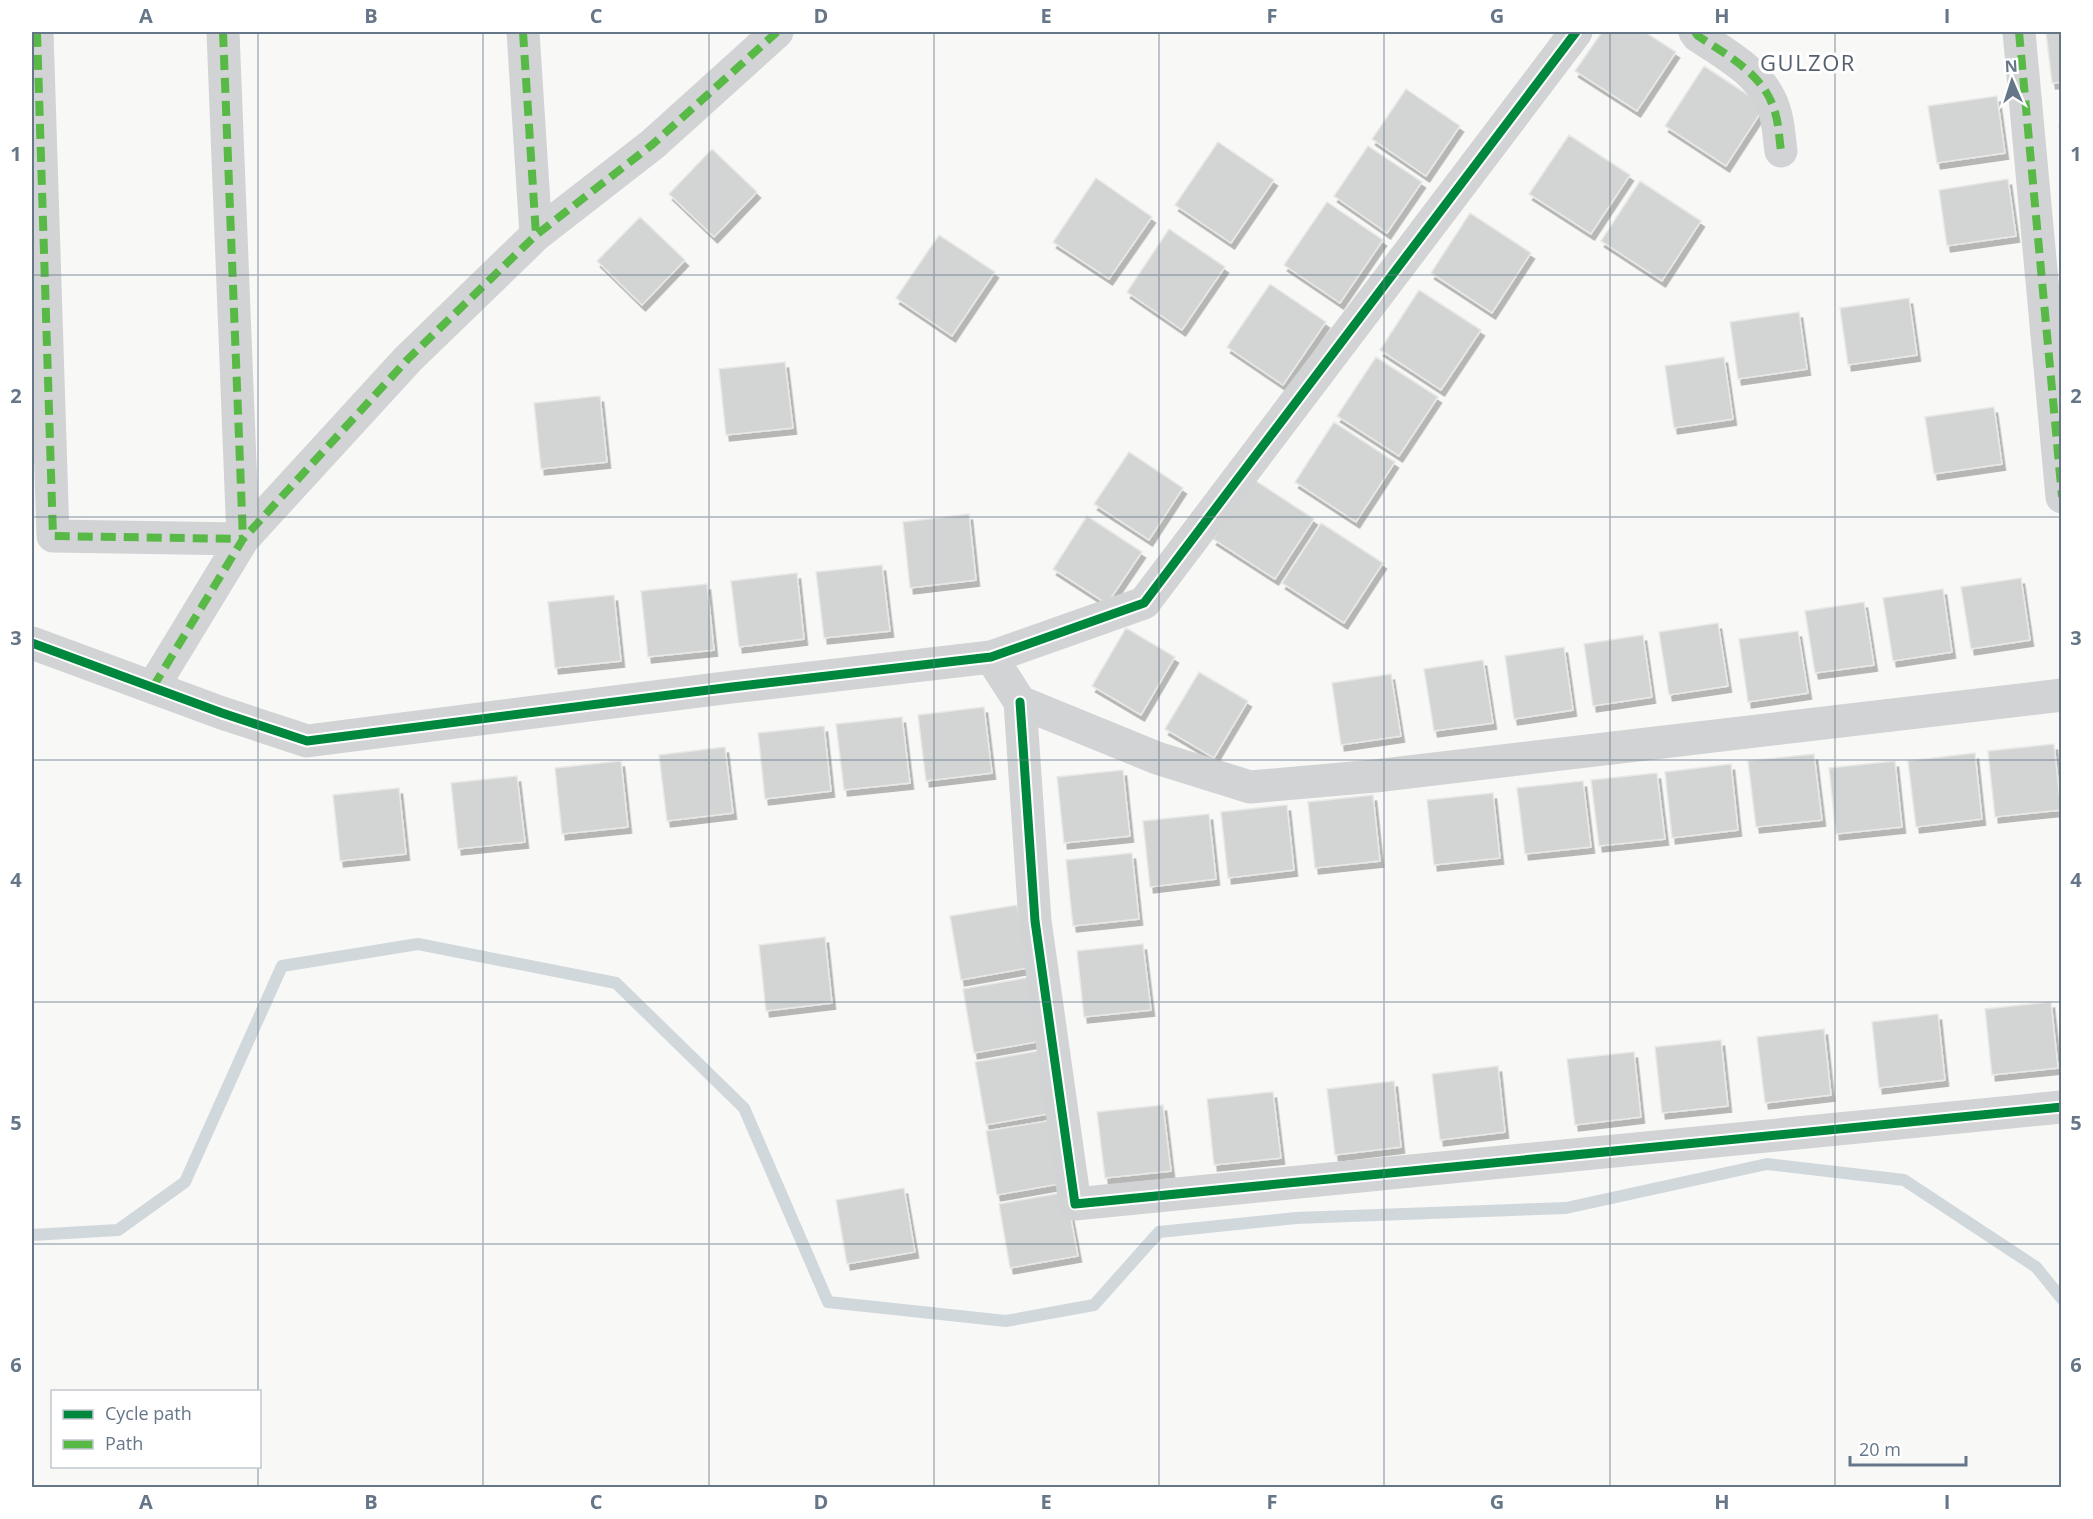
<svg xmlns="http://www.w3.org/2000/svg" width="2093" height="1519" font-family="'Open Sans',sans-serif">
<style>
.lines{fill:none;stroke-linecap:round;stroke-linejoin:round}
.stream{stroke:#d1d8dc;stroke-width:12}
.building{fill:#d3d4d4;stroke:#e8e8e6;stroke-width:1.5;filter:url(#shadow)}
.minor{stroke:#d2d3d4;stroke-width:33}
.quiet{stroke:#58b947;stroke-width:8;stroke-dasharray:15 8;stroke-linecap:butt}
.cycleway-casing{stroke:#fff;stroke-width:13}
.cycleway{stroke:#00873e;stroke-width:9}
.grid{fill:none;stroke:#667689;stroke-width:1.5;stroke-opacity:0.55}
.labels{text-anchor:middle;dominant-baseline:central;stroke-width:6;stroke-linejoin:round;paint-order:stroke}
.quarter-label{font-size:22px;letter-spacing:1.5px;fill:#54606e;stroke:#fff}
.neatline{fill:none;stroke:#667689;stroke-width:2}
.grid-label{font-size:20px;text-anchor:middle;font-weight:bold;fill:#667689}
</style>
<defs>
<filter id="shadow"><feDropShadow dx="3.5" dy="6" stdDeviation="0" flood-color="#0004"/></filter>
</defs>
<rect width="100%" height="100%" fill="#f8f8f7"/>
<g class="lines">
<path class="stream" d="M 32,1235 L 118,1230 L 185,1182 L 282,966 L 418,944 L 616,983 L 744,1108 L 828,1302 L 1006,1321 L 1094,1305 L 1159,1232 L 1296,1218 L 1566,1208 L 1767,1164 L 1904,1180 L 2036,1267 L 2062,1299"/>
</g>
<path class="building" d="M 1602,32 L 1645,32 L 1676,52 L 1637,111 L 1575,71 Z
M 2046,32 L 2062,32 L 2062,82 L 2052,83 Z
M 1704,66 L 1765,106 L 1726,166 L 1665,126 Z
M 1406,89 L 1460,126 L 1426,176 L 1372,139 Z
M 1997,96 L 2005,153 L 1937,163 L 1928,106 Z
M 2059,125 L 2062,125 L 2062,151 Z
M 1569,135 L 1630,175 L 1591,234 L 1529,194 Z
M 1218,142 L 1274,180 L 1231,243 L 1175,205 Z
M 1368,146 L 1422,182 L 1387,233 L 1334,196 Z
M 712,149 L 757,192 L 714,237 L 669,194 Z
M 1096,178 L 1152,217 L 1109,279 L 1053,242 Z
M 2008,179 L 2016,236 L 1947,246 L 1939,190 Z
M 1640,181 L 1701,221 L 1662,281 L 1601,241 Z
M 1327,202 L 1383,240 L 1340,303 L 1284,265 Z
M 1470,213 L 1531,253 L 1492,313 L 1431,273 Z
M 640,217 L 685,260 L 642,305 L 597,261 Z
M 1169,229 L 1225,267 L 1182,330 L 1127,292 Z
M 939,235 L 995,272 L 952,336 L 896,298 Z
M 1270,284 L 1326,322 L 1283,385 L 1227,347 Z
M 1419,290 L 1481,330 L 1441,390 L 1380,350 Z
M 1909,298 L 1917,355 L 1848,365 L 1840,308 Z
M 1799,312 L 1807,369 L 1738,379 L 1730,322 Z
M 1376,357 L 1438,397 L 1399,456 L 1337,416 Z
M 1724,357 L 1733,419 L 1674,428 L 1665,366 Z
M 785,362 L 793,428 L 726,435 L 719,369 Z
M 600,396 L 607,462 L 541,469 L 534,403 Z
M 1994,407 L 2002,464 L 1934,474 L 1925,417 Z
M 1334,422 L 1395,462 L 1356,522 L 1295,482 Z
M 1129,452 L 1183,488 L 1149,540 L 1094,504 Z
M 1253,479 L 1314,519 L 1275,579 L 1213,539 Z
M 969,514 L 976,580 L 910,588 L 903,522 Z
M 1087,516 L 1142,552 L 1107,604 L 1053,569 Z
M 1321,523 L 1383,563 L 1344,623 L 1282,583 Z
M 882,565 L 890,631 L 824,638 L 816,572 Z
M 797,573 L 804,639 L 739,647 L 731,581 Z
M 2021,578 L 2030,640 L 1971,649 L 1961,587 Z
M 707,584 L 714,650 L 648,657 L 641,591 Z
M 1943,589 L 1952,652 L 1893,661 L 1883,598 Z
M 614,595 L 621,661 L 555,668 L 548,602 Z
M 1864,602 L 1874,665 L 1815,673 L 1805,611 Z
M 1718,623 L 1728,686 L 1669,695 L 1659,632 Z
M 1126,628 L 1175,657 L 1141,715 L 1092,686 Z
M 1798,631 L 1808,693 L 1748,702 L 1739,639 Z
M 1643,635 L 1652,697 L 1593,706 L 1584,644 Z
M 1564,647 L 1573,710 L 1514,719 L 1505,656 Z
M 1483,660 L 1493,723 L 1434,731 L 1424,669 Z
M 1199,672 L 1248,701 L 1214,758 L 1165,729 Z
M 1391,674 L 1401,736 L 1341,745 L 1332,683 Z
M 984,707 L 992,773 L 926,781 L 918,715 Z
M 902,717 L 910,783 L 844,790 L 836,724 Z
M 824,726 L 831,791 L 765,799 L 758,733 Z
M 2054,744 L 2061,810 L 1995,817 L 1988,751 Z
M 725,747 L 733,813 L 667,821 L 659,755 Z
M 1975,753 L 1982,819 L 1916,827 L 1908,761 Z
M 1814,754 L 1822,820 L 1756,827 L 1748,761 Z
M 621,761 L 628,827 L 562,834 L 555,768 Z
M 1895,761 L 1902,827 L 1836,834 L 1829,768 Z
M 1731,764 L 1738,830 L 1672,838 L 1665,772 Z
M 1123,770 L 1130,836 L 1064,843 L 1057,777 Z
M 1657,773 L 1665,839 L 1599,846 L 1591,780 Z
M 517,776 L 525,842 L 458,849 L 451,783 Z
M 1583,781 L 1591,847 L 1525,854 L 1517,788 Z
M 399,788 L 406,854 L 340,861 L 333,795 Z
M 1493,793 L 1500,858 L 1434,865 L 1427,800 Z
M 1373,795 L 1380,861 L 1315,868 L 1308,802 Z
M 1287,805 L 1294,870 L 1228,878 L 1221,812 Z
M 1209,814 L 1216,879 L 1150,887 L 1143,821 Z
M 1132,853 L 1139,919 L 1073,926 L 1066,860 Z
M 1017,905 L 1028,968 L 961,980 L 950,916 Z
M 825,937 L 832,1003 L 766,1011 L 759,945 Z
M 1143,944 L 1151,1010 L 1084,1017 L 1077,951 Z
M 1030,977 L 1042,1041 L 974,1053 L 963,989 Z
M 2051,1002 L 2058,1068 L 1992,1075 L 1985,1009 Z
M 1938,1014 L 1945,1080 L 1879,1088 L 1872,1022 Z
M 1824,1029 L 1831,1095 L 1765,1103 L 1757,1037 Z
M 1721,1040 L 1728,1106 L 1662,1113 L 1655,1047 Z
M 1043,1050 L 1054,1113 L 986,1125 L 975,1062 Z
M 1634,1052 L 1641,1117 L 1575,1125 L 1567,1059 Z
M 1498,1066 L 1505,1132 L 1440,1140 L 1432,1074 Z
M 1394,1081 L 1401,1147 L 1335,1155 L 1327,1089 Z
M 1273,1092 L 1281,1158 L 1214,1165 L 1207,1099 Z
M 1163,1105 L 1171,1171 L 1105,1178 L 1097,1112 Z
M 1053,1120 L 1065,1183 L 997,1195 L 986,1131 Z
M 904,1188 L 915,1252 L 847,1264 L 836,1200 Z
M 1066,1192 L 1078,1256 L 1010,1268 L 999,1204 Z"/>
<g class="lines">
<path class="minor" d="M 37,32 L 53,536 L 243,539
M 223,32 L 243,539
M 523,32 L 536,235
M 1695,32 L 1698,36 C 1727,55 1763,74 1774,109 C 1779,123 1779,138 1781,151
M 2019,32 L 2062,497
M 32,643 L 222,713 L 307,741 L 732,687 L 991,657 L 1144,603 L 1576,32
M 991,657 L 1020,702 L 1157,758 L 1250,787 L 1375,776 L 2062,695
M 153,687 L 243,539 L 408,359 L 536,235 L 653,144 L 777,32
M 1020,702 L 1035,921 L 1075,1204 L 2062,1107"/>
<path class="quiet" d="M 37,32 L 53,536 L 243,539
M 223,32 L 243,539
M 523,32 L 536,235
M 1695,32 L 1698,36 C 1727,55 1763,74 1774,109 C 1779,123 1779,138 1781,151
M 2019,32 L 2062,497
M 153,687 L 243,539 L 408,359 L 536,235 L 653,144 L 777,32"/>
<defs>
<path id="cycleway" d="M 32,643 L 222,713 L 307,741 L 732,687 L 991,657 L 1144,603 L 1576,32
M 1020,702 L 1035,921 L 1075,1204 L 2062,1107"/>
</defs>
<use href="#cycleway" class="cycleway-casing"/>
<use href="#cycleway" class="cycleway"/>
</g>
<path class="grid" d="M 258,32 L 258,1392M 483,32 L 483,1488M 709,32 L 709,1488M 934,32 L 934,1488M 1159,32 L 1159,1488M 1384,32 L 1384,1488M 1610,32 L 1610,1488M 1835,32 L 1835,1488M 32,275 L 2062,275M 32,517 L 2062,517M 32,760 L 2062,760M 32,1002 L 2062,1002M 32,1244 L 2062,1244M 258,1466 L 258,1488"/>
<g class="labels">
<g class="quarter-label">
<text x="1808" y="62">GULZOR</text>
</g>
</g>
<rect width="2093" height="1519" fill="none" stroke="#ffffff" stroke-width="66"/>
<rect x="51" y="1390" width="210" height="78" fill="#ffffff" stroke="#c2c8d0" stroke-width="1.5"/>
<rect x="63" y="1410" width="30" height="9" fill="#00873e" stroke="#c2c8d0" stroke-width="1.5"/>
<text x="105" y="1420" font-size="18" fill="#667689">Cycle path</text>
<rect x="63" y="1440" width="30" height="9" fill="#58b947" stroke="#c2c8d0" stroke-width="1.5"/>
<text x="105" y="1450" font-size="18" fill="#667689">Path</text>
<g transform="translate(2012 81) rotate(357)" stroke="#ffffff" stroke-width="4.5" paint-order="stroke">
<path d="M0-4.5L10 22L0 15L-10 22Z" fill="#667689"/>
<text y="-9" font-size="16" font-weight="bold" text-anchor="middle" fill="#667689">N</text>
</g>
<path d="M1850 1456v9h116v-9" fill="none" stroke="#667689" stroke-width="3"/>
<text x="1859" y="1456" font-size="18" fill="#667689" stroke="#ffffff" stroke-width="4.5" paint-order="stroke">20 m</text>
<rect x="33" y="33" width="2027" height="1453" class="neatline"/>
<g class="grid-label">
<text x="146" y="23">A</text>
<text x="371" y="23">B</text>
<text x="596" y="23">C</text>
<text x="821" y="23">D</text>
<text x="1046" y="23">E</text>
<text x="1272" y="23">F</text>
<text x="1497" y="23">G</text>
<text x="1722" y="23">H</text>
<text x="1947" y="23">I</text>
<text x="16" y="161">1</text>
<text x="2076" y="161">1</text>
<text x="16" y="403">2</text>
<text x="2076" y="403">2</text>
<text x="16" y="645">3</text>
<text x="2076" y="645">3</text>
<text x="16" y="887">4</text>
<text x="2076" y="887">4</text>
<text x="16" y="1130">5</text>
<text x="2076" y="1130">5</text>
<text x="16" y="1372">6</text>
<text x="2076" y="1372">6</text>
<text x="146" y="1509">A</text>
<text x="371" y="1509">B</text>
<text x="596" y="1509">C</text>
<text x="821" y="1509">D</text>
<text x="1046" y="1509">E</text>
<text x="1272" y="1509">F</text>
<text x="1497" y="1509">G</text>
<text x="1722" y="1509">H</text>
<text x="1947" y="1509">I</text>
</g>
</svg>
